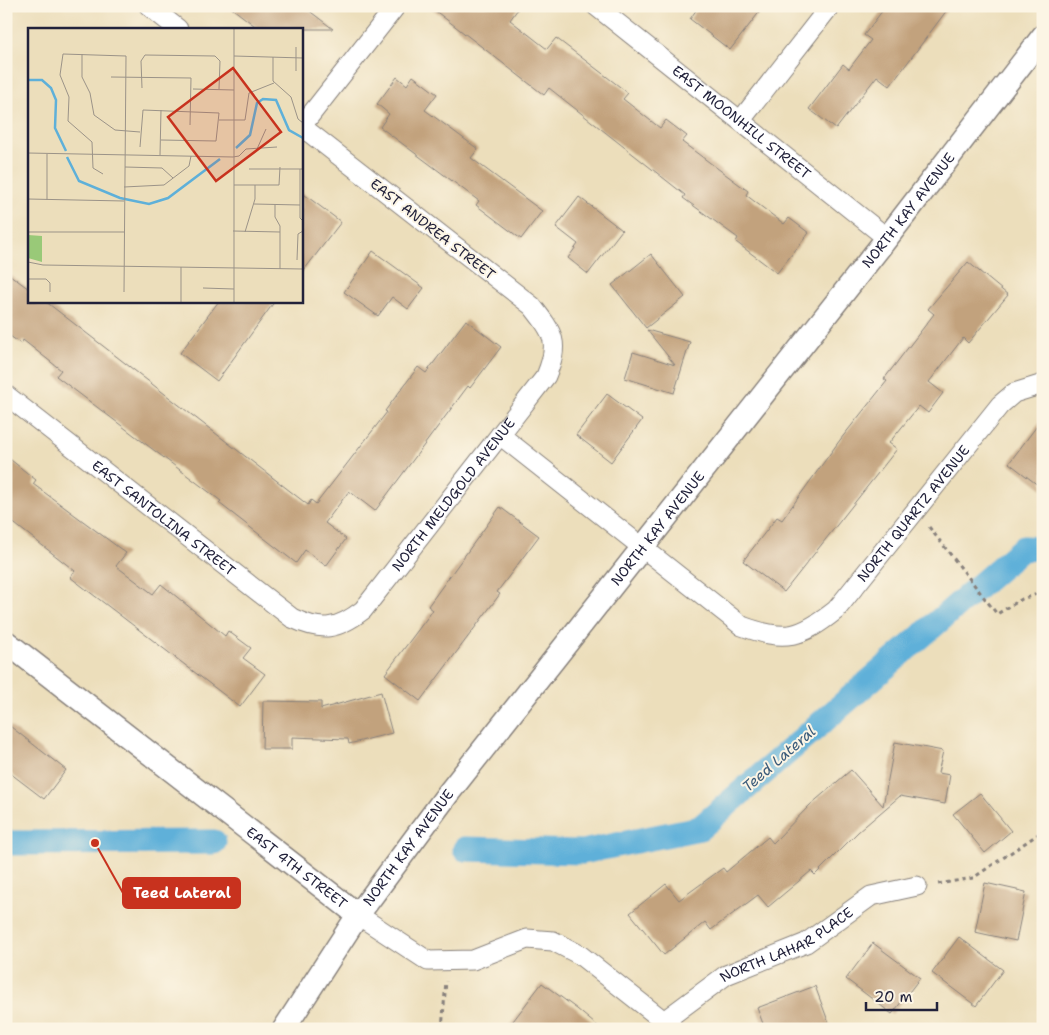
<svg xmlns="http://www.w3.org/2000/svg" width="1049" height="1035" font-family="'Shantell Sans',sans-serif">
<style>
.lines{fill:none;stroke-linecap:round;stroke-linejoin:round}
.canal{stroke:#5eb0d9;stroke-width:25}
.building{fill:#c2a27d}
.minor-casing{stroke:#87807b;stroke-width:21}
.tertiary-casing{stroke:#87807b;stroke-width:25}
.path{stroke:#87807b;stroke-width:3;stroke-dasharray:4 4;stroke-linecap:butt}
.minor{stroke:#fff;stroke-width:19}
.tertiary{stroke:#fff;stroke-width:22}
.labels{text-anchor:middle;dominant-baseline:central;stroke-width:4;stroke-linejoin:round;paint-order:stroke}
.street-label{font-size:14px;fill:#22223b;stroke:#fcf5e5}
.water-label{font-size:15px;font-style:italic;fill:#3a5b7a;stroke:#fcf5e5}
.inset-river{fill:none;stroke:#5eb0d9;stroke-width:2.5}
.inset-road{fill:none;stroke:#9b9388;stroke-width:1}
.view{fill:#c8321e;fill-opacity:0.15;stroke:#c8321e;stroke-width:2.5}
.inset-edge{fill:none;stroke:#22223b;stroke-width:2.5}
.leader{fill:none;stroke:#c8321e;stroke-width:2}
.callout-dot{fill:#c8321e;stroke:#fcf5e5;stroke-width:2}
.callout{fill:#c8321e;stroke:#c8321e;stroke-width:2}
.callout-label{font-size:15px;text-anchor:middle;font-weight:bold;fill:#fff}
</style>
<rect width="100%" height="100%" fill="#fcf5e5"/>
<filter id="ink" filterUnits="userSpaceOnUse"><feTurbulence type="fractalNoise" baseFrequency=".02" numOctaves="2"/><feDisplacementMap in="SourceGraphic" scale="10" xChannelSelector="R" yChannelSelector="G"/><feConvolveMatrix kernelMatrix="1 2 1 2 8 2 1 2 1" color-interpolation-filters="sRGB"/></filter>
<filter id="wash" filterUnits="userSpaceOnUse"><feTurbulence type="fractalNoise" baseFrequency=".0096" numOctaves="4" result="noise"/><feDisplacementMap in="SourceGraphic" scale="20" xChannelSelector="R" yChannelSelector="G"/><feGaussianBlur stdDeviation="1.12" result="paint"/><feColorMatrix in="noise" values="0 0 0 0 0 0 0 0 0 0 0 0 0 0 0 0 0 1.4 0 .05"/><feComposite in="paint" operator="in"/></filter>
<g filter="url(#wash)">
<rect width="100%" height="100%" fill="#ecdebb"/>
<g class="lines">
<path class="canal" d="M 6,843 L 214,842
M 465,849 L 582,852 L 700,828 L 1023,548 L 1043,549"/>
</g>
<g id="blocks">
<path class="building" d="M 229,6 L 303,6 L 333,29 L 259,29 Z
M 429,6 L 520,6 L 510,20 L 547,49 L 556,38 L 628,93 L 623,99 L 660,128 L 666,120 L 687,136 L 682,142 L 748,191 L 746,195 L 784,224 L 789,218 L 809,233 L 777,273 L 736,242 L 738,238 L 683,198 L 685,195 L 549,88 L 544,95 Z
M 699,6 L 764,6 L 730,50 L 690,19 Z
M 886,6 L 950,6 L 890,86 L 877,76 L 836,129 L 809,109 L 843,64 L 849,69 L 871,40 L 864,35 Z
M 413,76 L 437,94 L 425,110 L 478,149 L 471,158 L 542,211 L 521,239 L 476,205 L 479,201 L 380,127 L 389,114 L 377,104 L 397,77 L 407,85 Z
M 301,192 L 341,222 L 301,274 Z
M 579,197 L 622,230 L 588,274 L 568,258 L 578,244 L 556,227 Z
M 373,251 L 424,288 L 408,309 L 392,297 L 378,316 L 344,292 Z
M 651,254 L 685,297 L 646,328 L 612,285 Z
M 968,262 L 1008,295 L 968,343 L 963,338 L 929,382 L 943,393 L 928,413 L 919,406 L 889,443 L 897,449 L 784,592 L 743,561 L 777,517 L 782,520 L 840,440 L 887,381 L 884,379 L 934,314 L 928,309 Z
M 6,272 L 29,289 L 29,301 L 45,301 L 308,505 L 311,500 L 316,504 L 387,412 L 385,411 L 418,367 L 426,373 L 466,320 L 501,347 L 470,388 L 468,386 L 375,511 L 349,491 L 325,523 L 346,539 L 326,566 L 305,550 L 296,563 L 219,503 L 221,501 L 56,376 L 61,370 L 23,340 L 21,344 L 6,333 Z
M 219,301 L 275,301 L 217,381 L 180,353 Z
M 647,330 L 690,342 L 674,393 L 625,378 L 633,352 L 675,365 Z
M 607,394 L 642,420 L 611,462 L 576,435 Z
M 1043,418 L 1043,489 L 1009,463 Z
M 6,456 L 36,480 L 33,484 L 126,553 L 116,566 L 153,594 L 161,584 L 225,636 L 228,631 L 251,648 L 243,658 L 265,674 L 240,707 L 70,577 L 75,571 L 6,517 Z
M 500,507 L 539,536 L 497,592 L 500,594 L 420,701 L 385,674 L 433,610 L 428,606 Z
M 381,692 L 392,733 L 349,744 L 348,739 L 292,737 L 292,749 L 262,749 L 263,701 L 321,702 L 321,709 Z
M 6,723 L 66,770 L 44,799 L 6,770 Z
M 895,742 L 943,751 L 938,773 L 950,775 L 945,804 L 900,796 L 858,832 L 815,875 L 811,871 L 768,907 L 758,895 L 711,930 L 705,922 L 664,955 L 630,913 L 666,884 L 679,900 L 723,868 L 726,872 L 768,837 L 773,843 L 810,805 L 851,770 L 883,806 Z
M 980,793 L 1011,831 L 985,853 L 953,814 Z
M 985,883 L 1026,892 L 1016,941 L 975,932 Z
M 959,937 L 1003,970 L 976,1006 L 932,973 Z
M 873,943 L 920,978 L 892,1014 L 846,979 Z
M 542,983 L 577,1009 L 601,1029 L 507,1029 Z
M 815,986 L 831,1029 L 765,1029 L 757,1008 Z"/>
</g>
</g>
<g filter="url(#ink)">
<use href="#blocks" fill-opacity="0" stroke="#87807b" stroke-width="1"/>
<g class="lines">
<defs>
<g id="minor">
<path d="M 149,6 L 178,29"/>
<path id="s1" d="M 596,6 L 887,238"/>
<path d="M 741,120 L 830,6"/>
<path d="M 301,127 L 396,6"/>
<path id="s2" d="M 6,395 L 292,618 C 322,632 337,630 363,610 L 546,376 C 560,342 554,334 532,306 L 301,126"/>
<path id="s3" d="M 500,435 L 742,626 C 785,642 801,638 836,610 L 1000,405 L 1014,393 L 1043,384"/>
<path d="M 358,915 L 428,961 L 473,960 L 527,939 L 553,941 L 580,955 L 674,1029"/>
<path id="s4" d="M 664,1021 L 726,975 L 806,943 L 871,896 L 917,886"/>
</g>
<g id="tertiary">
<path id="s5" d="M 6,642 L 358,915"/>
<path id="s6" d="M 284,1029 L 358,915 L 447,795 L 887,238 L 1043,36"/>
</g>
</defs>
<use href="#minor" class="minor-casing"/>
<use href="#tertiary" class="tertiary-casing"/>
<path class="path" d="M 929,527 L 997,614 L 1022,599 L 1043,592
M 938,884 L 973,878 L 1043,831
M 442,1029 L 446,981"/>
<use href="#minor" class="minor"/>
<use href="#tertiary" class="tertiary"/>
</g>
</g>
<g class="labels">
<g class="street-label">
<text stroke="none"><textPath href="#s1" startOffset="186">EAST MOONHILL STREET</textPath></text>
<text stroke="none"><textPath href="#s6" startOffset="1030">NORTH KAY AVENUE</textPath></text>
<text transform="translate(433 229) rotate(38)">EAST ANDREA STREET</text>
<text stroke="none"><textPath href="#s2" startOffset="586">NORTH MELDGOLD AVENUE</textPath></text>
<text stroke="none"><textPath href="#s3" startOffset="534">NORTH QUARTZ AVENUE</textPath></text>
<text stroke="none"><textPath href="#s2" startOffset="200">EAST SANTOLINA STREET</textPath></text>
<text stroke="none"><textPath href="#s6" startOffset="625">NORTH KAY AVENUE</textPath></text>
<text stroke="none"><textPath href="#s6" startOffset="220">NORTH KAY AVENUE</textPath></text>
<text stroke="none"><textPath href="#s5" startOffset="368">EAST 4TH STREET</textPath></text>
<text stroke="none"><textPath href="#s4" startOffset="145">NORTH LAHAR PLACE</textPath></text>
</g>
<g class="water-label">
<text transform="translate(779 759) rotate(-41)">Teed Lateral</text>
</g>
</g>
<g transform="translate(28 28)">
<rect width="275" height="275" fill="#ecdebb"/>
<path d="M 0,207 L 14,208 L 14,234 L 0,230 Z" fill="#99c978"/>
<path class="inset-river" d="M 0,52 L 14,52 L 23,60 L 28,72 L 27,100 L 38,123M 208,120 L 222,107 L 229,75 L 235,71 L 248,72 L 261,102 L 275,110M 39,129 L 51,153 L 92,170 L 121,176 L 140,170 L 192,131"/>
<path class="inset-road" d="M 268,19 L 268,43M 54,26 L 54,49 L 62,65 L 66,87 L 87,102 L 112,104M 206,28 L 275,30M 245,29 L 245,53 L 263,69 L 270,91 L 275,95M 83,49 L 163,50 L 162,97M 114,60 L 113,33 L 117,27 L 187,28 L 192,33 L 191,61M 165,61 L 206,62M 191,92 L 217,92 L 221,65 L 246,55M 112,119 L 115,82 L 191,85 L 188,113 L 133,112M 229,121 L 238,101M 0,125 L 205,129 L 211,128 L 218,121 L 249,119M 19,126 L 19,172M 132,127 L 133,82M 97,139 L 134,140 L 145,150M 221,141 L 275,141M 272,141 L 272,190 L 275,193M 75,146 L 65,140 L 64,114 L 40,93 L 41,69 L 32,47 L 35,26 L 98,28 L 96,264M 206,157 L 251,157 L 252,139M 96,159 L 136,157 L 161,138 L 163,128M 0,171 L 96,173M 226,176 L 272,177M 247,176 L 247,189 L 252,198 L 252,241M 205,203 L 252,204M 0,204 L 96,204M 217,204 L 227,171 L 227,157M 269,232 L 270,206 L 275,203M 0,234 L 15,237 L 275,241M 153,239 L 153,275M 0,251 L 18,251 L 22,255 L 22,264M 175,260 L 206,261M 206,275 L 206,0"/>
<path class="view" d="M 205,40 L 253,104 L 188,153 L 140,89 Z"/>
<rect width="275" height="275" class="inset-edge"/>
</g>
<path class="leader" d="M95 843L123 893"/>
<circle class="callout-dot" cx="95" cy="843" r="5"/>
<rect class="callout" x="123" y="878" width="117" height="30" rx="5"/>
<g class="callout-label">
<text x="182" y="898">Teed Lateral</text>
</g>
<rect width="1049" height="1035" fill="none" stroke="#fcf5e5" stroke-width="25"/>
<path d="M866 1002v8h71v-8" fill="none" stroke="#22223b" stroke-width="2.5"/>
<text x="874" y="1002" font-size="15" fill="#22223b" stroke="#fcf5e5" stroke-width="4" paint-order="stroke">20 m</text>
</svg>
